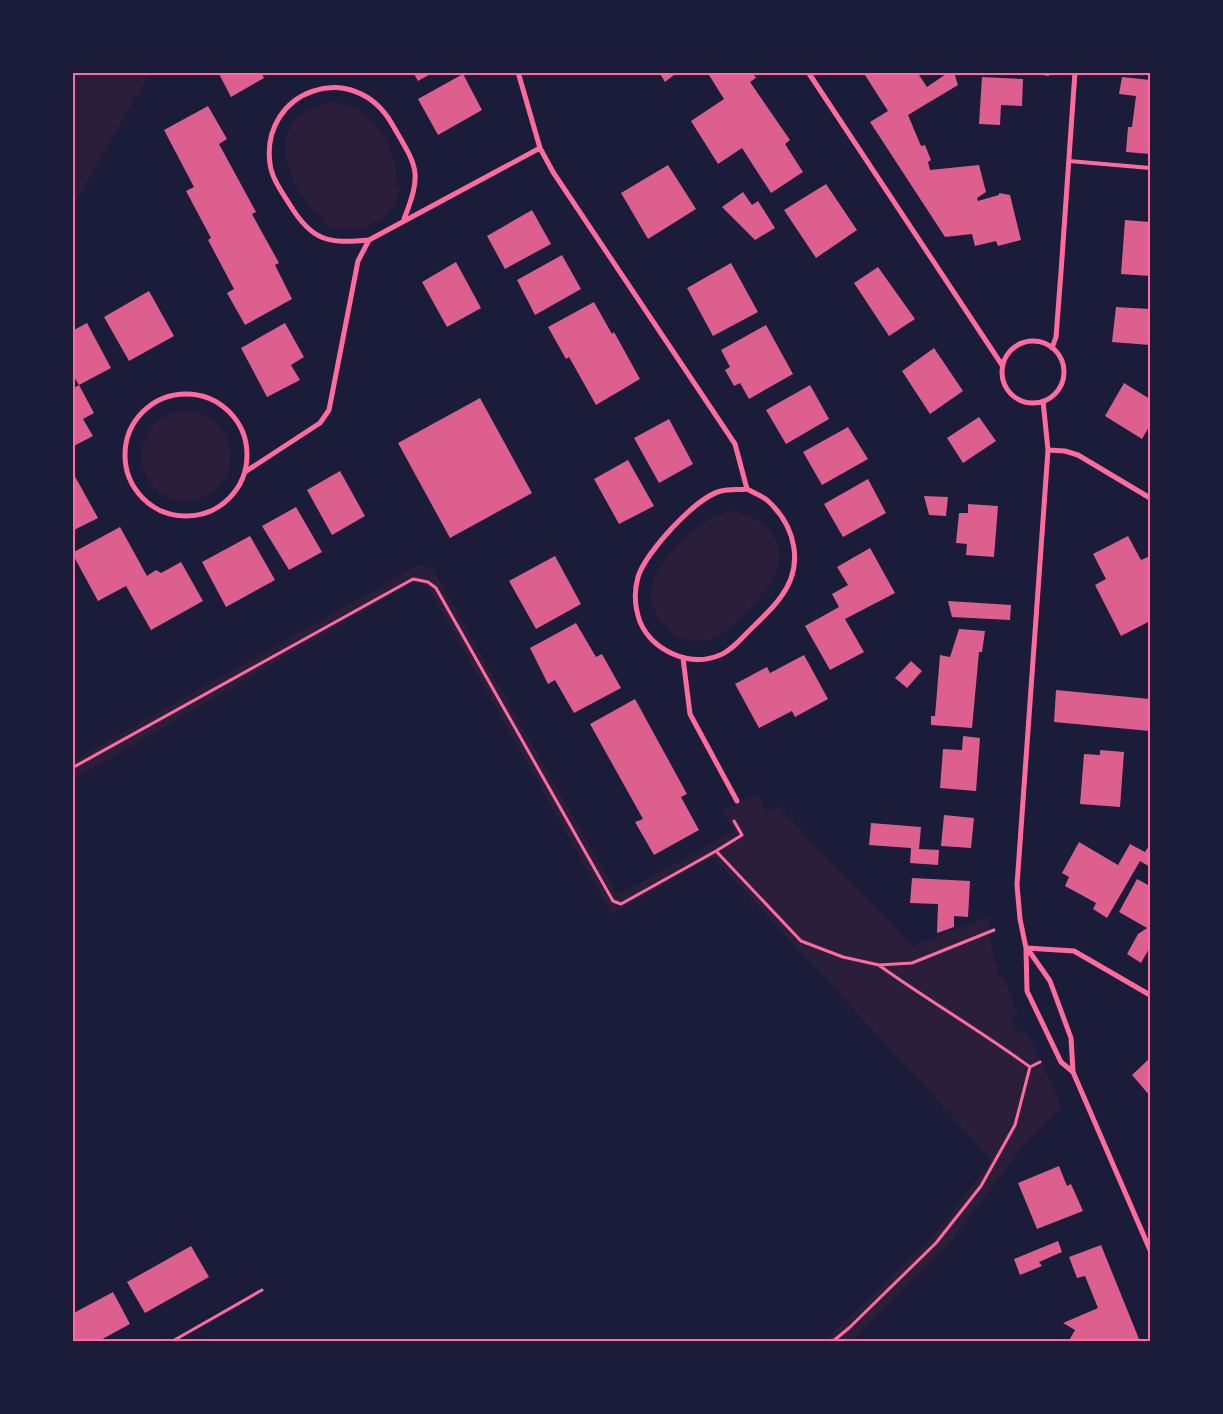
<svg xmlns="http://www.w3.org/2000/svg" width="1223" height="1414" font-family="Roboto,sans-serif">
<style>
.green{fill:#2a1e3b}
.building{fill:#dd5f8e}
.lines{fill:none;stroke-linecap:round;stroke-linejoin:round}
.path{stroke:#ff6b9d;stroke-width:3}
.service{stroke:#ff6b9d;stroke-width:4}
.minor{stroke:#ff6b9d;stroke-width:5}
.neatline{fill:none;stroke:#ff6b9d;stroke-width:2}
</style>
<rect width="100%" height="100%" fill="#1b1b3a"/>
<path class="green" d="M 72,73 L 150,73 L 73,206 L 72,206 Z
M 333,102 C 372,105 401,149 396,186 L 401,188 C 392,223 356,238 323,224 L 325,219 C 311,211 305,201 297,188 C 275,148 283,109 333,102 Z
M141 456a45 45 0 1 1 90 0a45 45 0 1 1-90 0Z
M 732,511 C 762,515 788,540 777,572 C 773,584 763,593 755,602 C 736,623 713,651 682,638 C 661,630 646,604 653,582 C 662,555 703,514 732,511 Z
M 418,565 L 432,568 L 618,895 L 734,831 L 723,811 L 757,793 L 767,812 L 778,806 L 912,946 L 989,916 L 991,945 L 999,976 L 1006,983 L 1017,1012 L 1017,1015 L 1010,1018 L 1017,1033 L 1024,1030 L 1030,1037 L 1062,1107 L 1021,1149 L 943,1252 L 850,1341 L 824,1341 L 932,1238 L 992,1160 L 713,857 L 612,914 L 428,587 L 413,582 L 73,780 L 72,761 Z"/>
<path class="building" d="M 218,72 L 261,72 L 264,78 L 231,97 Z
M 413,72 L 434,72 L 418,81 Z
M 659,72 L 678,72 L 665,82 Z
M 707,72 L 752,72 L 756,78 L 750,82 L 790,140 L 785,144 L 803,172 L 771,193 L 742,148 L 718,164 L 691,121 L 724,99 Z
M 863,72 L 917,72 L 927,87 L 949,72 L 954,72 L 958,85 L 908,115 L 921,146 L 925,145 L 931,160 L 928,162 L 930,170 L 979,165 L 986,192 L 977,198 L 978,201 L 999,195 L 999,193 L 1010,195 L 1021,240 L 998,246 L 996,241 L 975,246 L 972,234 L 945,237 L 870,122 L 888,111 Z
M 1019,72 L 1050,72 L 1049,76 Z
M 463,74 L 482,110 L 438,135 L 418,99 Z
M 982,77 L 1023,79 L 1022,106 L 1001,105 L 1000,125 L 979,124 Z
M 1122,77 L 1150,80 L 1150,154 L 1126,152 L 1128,127 L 1132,127 L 1136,96 L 1119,94 Z
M 208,106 L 227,139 L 219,144 L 256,212 L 252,214 L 279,263 L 275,265 L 292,299 L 245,325 L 227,293 L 234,289 L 208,240 L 211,238 L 186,191 L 194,187 L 164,130 Z
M 668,165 L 696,209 L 648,239 L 621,193 Z
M 826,184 L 857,230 L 816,258 L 784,210 Z
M 743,192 L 752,205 L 758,201 L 775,228 L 755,240 L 722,207 Z
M 532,210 L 551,244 L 505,269 L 487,236 Z
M 1125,220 L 1150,222 L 1150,276 L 1121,274 Z
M 562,255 L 581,289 L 535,315 L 517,280 Z
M 456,262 L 481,308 L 447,327 L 422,282 Z
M 731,263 L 758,312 L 713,336 L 687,288 Z
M 878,267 L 915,319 L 889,336 L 854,283 Z
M 149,291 L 174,336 L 129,361 L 104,317 Z
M 594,302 L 612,334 L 614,332 L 640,379 L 596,405 L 569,357 L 566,359 L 548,327 Z
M 1116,307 L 1150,309 L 1150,345 L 1112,342 Z
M 87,323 L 111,368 L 79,385 L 72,374 L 72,331 Z
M 285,323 L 304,357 L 291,365 L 300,380 L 267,397 L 241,348 Z
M 766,325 L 793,374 L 749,399 L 740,383 L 734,386 L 725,370 L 730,367 L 721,350 Z
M 934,348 L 963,391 L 930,414 L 902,371 Z
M 1124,383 L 1150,399 L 1150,425 L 1142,439 L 1105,416 Z
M 79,385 L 94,413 L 83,419 L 93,436 L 72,447 L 72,389 Z
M 810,385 L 829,419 L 786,444 L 766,410 Z
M 480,398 L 532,493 L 450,538 L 398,443 Z
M 979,417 L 996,441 L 963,463 L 947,438 Z
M 669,419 L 693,464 L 659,483 L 634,438 Z
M 848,427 L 868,459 L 822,485 L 803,452 Z
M 628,460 L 654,506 L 619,524 L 594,479 Z
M 72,471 L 98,518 L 72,531 Z
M 340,471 L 365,516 L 332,535 L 307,490 Z
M 868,479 L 886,513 L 843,537 L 824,504 Z
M 924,496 L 948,497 L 946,516 L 929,515 Z
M 968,504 L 998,506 L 994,557 L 966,555 L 967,544 L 956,543 L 959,513 L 968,513 Z
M 296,507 L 322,552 L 289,570 L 262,526 Z
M 120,527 L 147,576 L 156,570 L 161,573 L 181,562 L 203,601 L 151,630 L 126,586 L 98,601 L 72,553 Z
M 250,536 L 275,580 L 226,607 L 202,562 Z
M 1128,536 L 1141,560 L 1150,556 L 1150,621 L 1121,636 L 1095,585 L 1106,579 L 1093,554 Z
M 870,548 L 895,593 L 845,619 L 864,652 L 830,670 L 805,626 L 839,607 L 832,594 L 848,585 L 837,567 Z
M 555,556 L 581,604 L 536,629 L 509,581 Z
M 948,601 L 1011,605 L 1010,620 L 952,617 Z
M 576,623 L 596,657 L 602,654 L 621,688 L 574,713 L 555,680 L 548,684 L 530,648 Z
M 959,629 L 985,631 L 982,652 L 979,652 L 972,728 L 931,725 L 931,716 L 935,716 L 940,655 L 950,657 Z
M 804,655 L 828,699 L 795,717 L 792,711 L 759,728 L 735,684 L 767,667 L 770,673 Z
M 911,661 L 922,671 L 907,688 L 895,678 Z
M 1056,690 L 1150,699 L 1150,731 L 1054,722 Z
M 635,699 L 687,794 L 681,797 L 699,830 L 654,855 L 635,822 L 643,819 L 590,724 Z
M 963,736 L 980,738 L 976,791 L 940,788 L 943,749 L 962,750 Z
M 1100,750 L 1124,752 L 1120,807 L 1080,804 L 1084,754 L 1100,755 Z
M 944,815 L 974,818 L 971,848 L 941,846 Z
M 871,823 L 921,827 L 919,849 L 939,850 L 938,865 L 910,863 L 911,848 L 869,845 Z
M 1079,842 L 1118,865 L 1130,844 L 1145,852 L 1149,846 L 1150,847 L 1150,867 L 1140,861 L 1107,918 L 1093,909 L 1096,903 L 1065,886 L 1069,877 L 1062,873 Z
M 912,878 L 970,881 L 968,917 L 954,916 L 954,927 L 937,933 L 938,904 L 910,903 Z
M 1137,879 L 1150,886 L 1150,947 L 1141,963 L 1127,954 L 1138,934 L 1147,928 L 1119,912 Z
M 1150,1058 L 1150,1096 L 1132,1075 Z
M 1059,1166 L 1067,1186 L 1071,1184 L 1083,1211 L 1037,1229 L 1018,1183 Z
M 1058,1241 L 1062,1252 L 1039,1262 L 1042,1266 L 1020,1275 L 1014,1259 Z
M 1101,1245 L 1139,1339 L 1133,1342 L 1068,1342 L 1075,1330 L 1063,1323 L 1098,1308 L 1085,1276 L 1077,1278 L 1069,1257 Z
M 191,1246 L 209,1277 L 145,1313 L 127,1282 Z
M 113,1292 L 130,1324 L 97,1342 L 72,1342 L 72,1314 Z"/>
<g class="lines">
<path class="path" d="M 72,768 L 413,579 L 428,582 L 436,588 L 613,901 L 621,904 L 716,851 L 801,941 L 843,957 L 879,965 L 912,963 L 994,930
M 716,851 L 742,835 L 734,821
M 880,966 C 929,1001 981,1031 1030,1067
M 171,1342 L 262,1290
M 832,1342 L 849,1328 L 936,1243 L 981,1186 L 1015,1125 L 1030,1067 L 1040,1062"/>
<path class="service" d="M 1069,161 L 1150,168"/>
<path class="minor" d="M 518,72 L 540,148 L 553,172 L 735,444 L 747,489
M 808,72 L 1002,365
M 369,240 C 328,244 312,241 290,205 C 282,192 272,179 270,164 C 260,90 354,57 392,124 C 417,167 423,171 404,219
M1002 372a31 31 0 1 1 62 0a31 31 0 1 1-62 0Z
M 1052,348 L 1056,337 L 1061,272 L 1075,72
M125 455a61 61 0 1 1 122 0a61 61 0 1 1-122 0Z
M 1043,401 L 1048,450 L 1017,885 L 1020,919 L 1026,948 L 1027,991 L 1061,1062 L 1073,1072
M 1048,450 L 1065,451 L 1078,455 L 1150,498
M 245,472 L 320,423 L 329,410 L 358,261 L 369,240 L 540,148
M 747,489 C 754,493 762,496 767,500 C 796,526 805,566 780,598 C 773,608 763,617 754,626 C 744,635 733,650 720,655 C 690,668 653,651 640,622 C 635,608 634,591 638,577 C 645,553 696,497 721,491 C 729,489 739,490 747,489 Z
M 683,658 L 690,714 L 737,801
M 1026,948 L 1074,951 L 1150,995
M 1027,948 L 1050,981 L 1071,1038 L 1073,1072 L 1150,1250"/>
</g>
<rect width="1223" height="1414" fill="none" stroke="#1b1b3a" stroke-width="148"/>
<rect x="74" y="74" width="1075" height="1266" class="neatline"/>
</svg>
